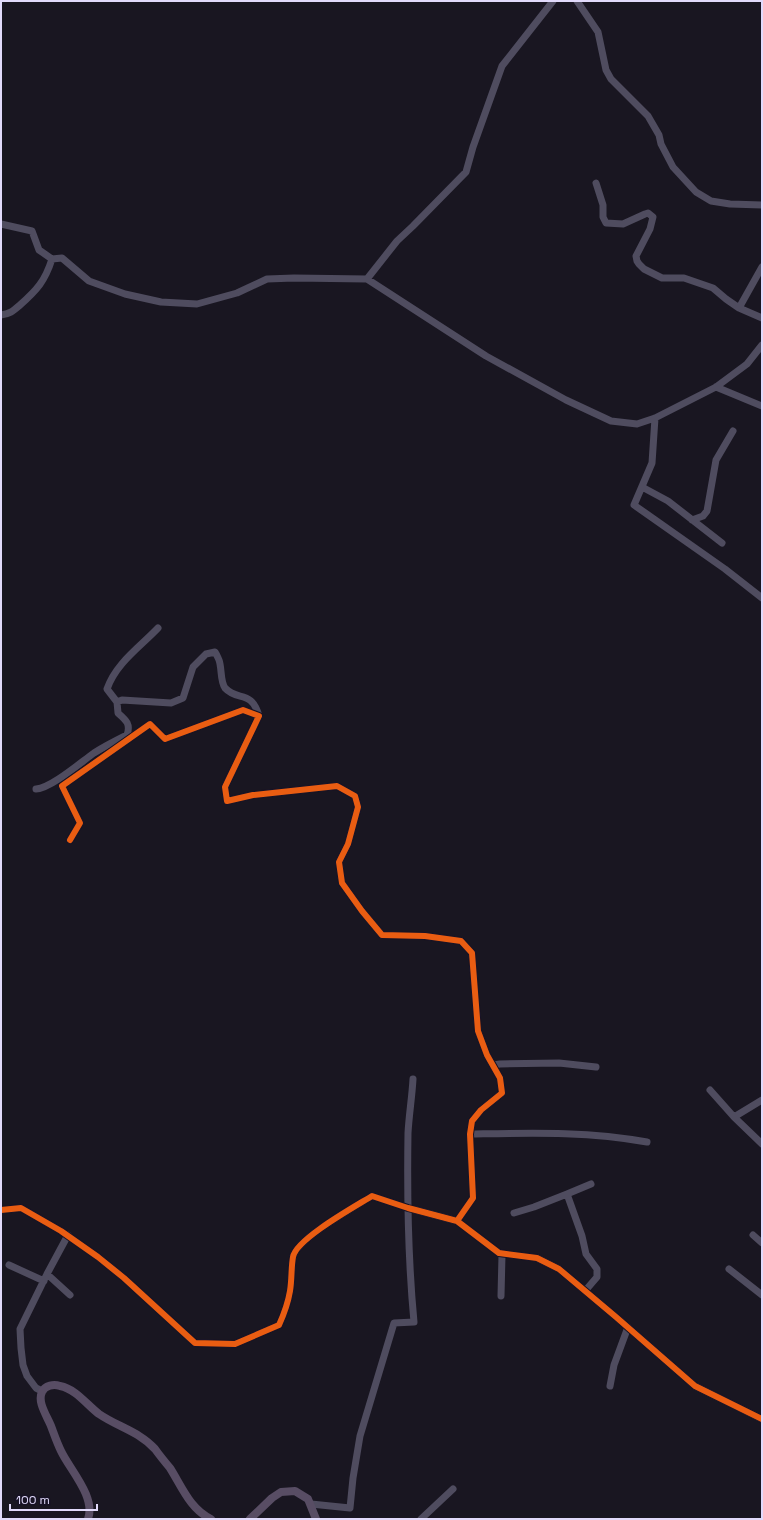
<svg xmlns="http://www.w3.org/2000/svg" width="763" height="1520" font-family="'Space Grotesk',sans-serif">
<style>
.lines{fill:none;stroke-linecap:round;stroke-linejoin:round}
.minor{stroke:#4f4c5f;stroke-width:7}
.major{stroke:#584d64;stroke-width:8}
.cycleway-casing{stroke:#171225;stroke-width:8}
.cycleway{stroke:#e95d12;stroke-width:6}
</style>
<rect width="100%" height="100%" fill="#191621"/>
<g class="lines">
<path class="minor" d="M 577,1 L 598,32 L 606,70 L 611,79 L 648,116 L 659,135 L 661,144 L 673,167 L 696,192 L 711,201 L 730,204 L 762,205
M 596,183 L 603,205 L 603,217 L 606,223 L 623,224 L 645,214 L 648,213 L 653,217 L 650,229 L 636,256 L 637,261 L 639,264 L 644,269 L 662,278 L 684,278 L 713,288 L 726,299 L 739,308
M 1,224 L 32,231 L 39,250 L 52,259 L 62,258 L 89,281 L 125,294 L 161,302 L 197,304 L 237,293 L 267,279 L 294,278 L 367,279 L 486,356 L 566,400 L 611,421 L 637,424 L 655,418 L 716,387 L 747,364 L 762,345
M 762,267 L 739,308 L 762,318
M 367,279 L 397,241 L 413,226 L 466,172 L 473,147 L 502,66 L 553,1
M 1,315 C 10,314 13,311 20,305 C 37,290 45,281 52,259
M 716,387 L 762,406
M 655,418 L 652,463 L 634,505 L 725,569 L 762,598
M 642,487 L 668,501 L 722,543
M 692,520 L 703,516 L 707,511 L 716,460 L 733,431
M 117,702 L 107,689 C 116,663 140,647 158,628
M 36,789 C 51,788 80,763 94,753 C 105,746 115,741 127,735 C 131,724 126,720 118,713 L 117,702 L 122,700 L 171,703 L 183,698 L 193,667 L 206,654 L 215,652 C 217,655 218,658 219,660 C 222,668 220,681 225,688 C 238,702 251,689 259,716
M 70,840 L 80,823 L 62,786 L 150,724 L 165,739 L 243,710 L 259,716 L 225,787 L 227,801 L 253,795 L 337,786 L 355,796 L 358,807 L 348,844 L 339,862 L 342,883 L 362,911 L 382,935 L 425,936 L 461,941 L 472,953 L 478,1031 L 487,1055 L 500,1078 L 502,1093 L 481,1110 L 472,1121 L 470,1134 L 473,1198 L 457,1221
M 493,1065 L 500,1064 L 559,1063 L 596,1067
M 710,1090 L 734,1117 L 762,1144
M 734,1117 L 762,1100
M 470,1134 C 530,1133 587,1131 647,1142
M 1,1210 L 21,1208 L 61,1231 L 98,1257 L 124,1278 L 195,1343 L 235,1344 L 279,1325 C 284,1314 288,1303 290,1291 C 292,1279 291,1268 293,1257 C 296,1239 356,1206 372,1196 L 408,1208 L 457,1221 L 499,1253 L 537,1258 L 559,1269 L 616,1317 L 695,1386 L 762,1419
M 514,1213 L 534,1207 L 567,1194
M 753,1235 L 762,1243
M 9,1265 L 44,1281
M 729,1269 L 762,1295
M 47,1274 L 70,1295
M 585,1291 L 597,1277 L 597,1269 L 586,1254 L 582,1236 L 567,1194 L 591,1184
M 501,1296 L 502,1255
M 610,1386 L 614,1365 L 628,1327
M 42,1391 L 36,1388 L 27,1376 L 23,1365 L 21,1348 L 20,1329 L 47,1274 L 68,1235
M 311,1504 L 350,1508 L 353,1478 L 360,1436 L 394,1323 L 414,1322 C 408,1259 407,1196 408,1133 C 409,1115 412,1097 413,1079
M 421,1519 L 453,1489"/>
<path class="major" d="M 88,1519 C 96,1497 70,1470 61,1451 C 57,1443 54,1434 51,1426 C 47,1416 37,1402 42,1392 C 45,1385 54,1384 60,1386 C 76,1389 87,1405 99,1414 C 118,1427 140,1432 155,1449 C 160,1456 165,1462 170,1468 C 182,1487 190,1509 211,1519
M 250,1519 L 272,1498 L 281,1492 L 295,1491 L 308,1499 L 316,1519"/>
<defs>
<path id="cycleway" d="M 70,840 L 80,823 L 62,786 L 150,724 L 165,739 L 243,710 L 259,716 L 225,787 L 227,801 L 253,795 L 337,786 L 355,796 L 358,807 L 348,844 L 339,862 L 342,883 L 362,911 L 382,935 L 425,936 L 461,941 L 472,953 L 478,1031 L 487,1055 L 500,1078 L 502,1093 L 481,1110 L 472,1121 L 470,1134 L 473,1198 L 457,1221
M 1,1210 L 21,1208 L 61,1231 L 98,1257 L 124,1278 L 195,1343 L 235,1344 L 279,1325 C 284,1314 288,1303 290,1291 C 292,1279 291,1268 293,1257 C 296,1239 356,1206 372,1196 L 408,1208 L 457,1221 L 499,1253 L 537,1258 L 559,1269 L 616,1317 L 695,1386 L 762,1419"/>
</defs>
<use href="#cycleway" class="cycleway-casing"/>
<use href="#cycleway" class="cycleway"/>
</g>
<rect width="763" height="1520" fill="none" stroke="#e1dafb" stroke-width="4"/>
<path d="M10 1504v6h87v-6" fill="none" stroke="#e1dafb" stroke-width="2"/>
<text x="16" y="1504" font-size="12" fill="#e1dafb" stroke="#171225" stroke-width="3" paint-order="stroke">100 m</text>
</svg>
